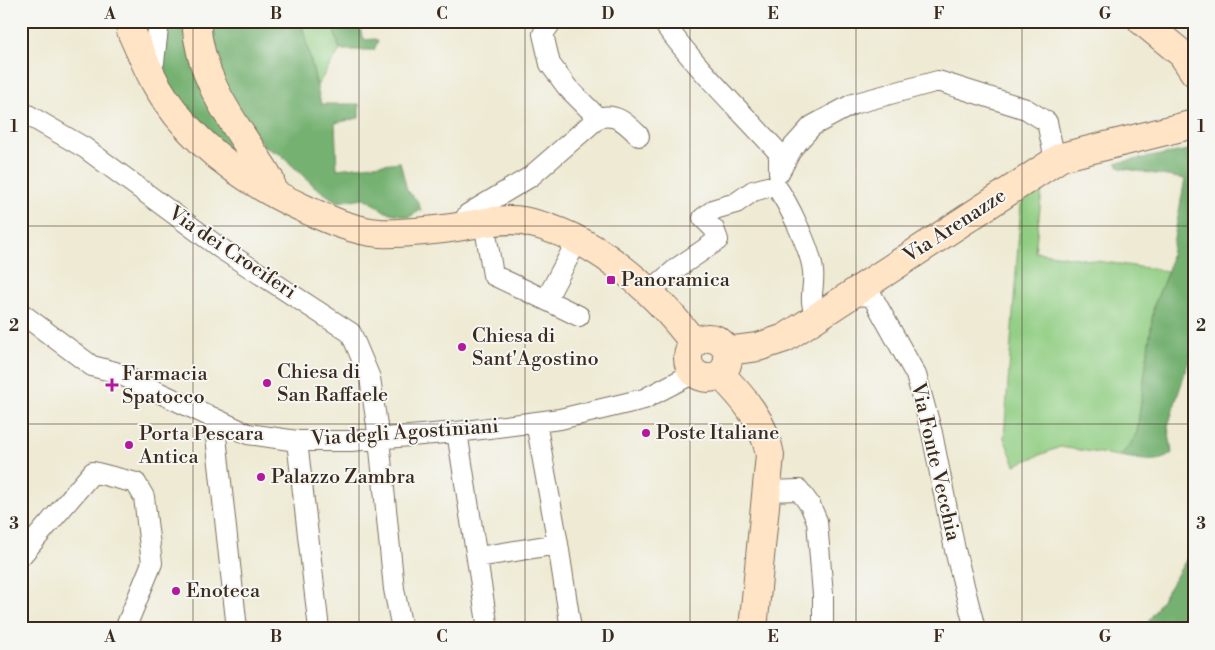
<svg xmlns="http://www.w3.org/2000/svg" width="1215" height="650" font-family="'Libre Bodoni',serif">
<style>
.green{fill:#91ce83;stroke:#667c50}
.forest{fill:#74b171;stroke:#586e48}
.lines{fill:none;stroke-linecap:round;stroke-linejoin:round}
.street-casing{stroke:#7a6d5d;stroke-width:22}
.secondary-casing{stroke:#7a6d5d;stroke-width:30}
.street{stroke:#fff;stroke-width:20}
.secondary{stroke:#ffe4c6;stroke-width:28}
.grid{fill:none;stroke:#3b2a1e;stroke-width:1;stroke-opacity:0.55}
.poi-dot{fill:#b5179e;stroke:#f6f6f2;stroke-width:2}
.labels{text-anchor:middle;dominant-baseline:central;stroke-width:4;stroke-linejoin:round;paint-order:stroke}
.street-label{font-size:20px;fill:#3b2a1e;stroke:#f6f6f2}
.poi-label{font-size:20px;fill:#3b2a1e;stroke:#f6f6f2;text-anchor:start}
.neatline{fill:none;stroke:#3b2a1e;stroke-width:2}
.grid-label{font-size:16px;text-anchor:middle;font-weight:bold;fill:#3b2a1e}
</style>
<rect width="100%" height="100%" fill="#f6f6f2"/>
<filter id="ink" filterUnits="userSpaceOnUse"><feTurbulence type="fractalNoise" baseFrequency=".02" numOctaves="2"/><feDisplacementMap in="SourceGraphic" scale="10" xChannelSelector="R" yChannelSelector="G"/><feConvolveMatrix kernelMatrix="1 2 1 2 8 2 1 2 1" color-interpolation-filters="sRGB"/></filter>
<filter id="wash" filterUnits="userSpaceOnUse"><feTurbulence type="fractalNoise" baseFrequency=".0096" numOctaves="4" result="noise"/><feDisplacementMap in="SourceGraphic" scale="20" xChannelSelector="R" yChannelSelector="G"/><feGaussianBlur stdDeviation="1.12" result="paint"/><feColorMatrix in="noise" values="0 0 0 0 0 0 0 0 0 0 0 0 0 0 0 0 0 1.4 0 .05"/><feComposite in="paint" operator="in"/></filter>
<g filter="url(#wash)">
<rect width="100%" height="100%" fill="#eeead3"/>
<path class="green" d="M 301,21 L 331,21 L 340,50 L 317,86 Z
M 1043,182 L 1035,252 L 1168,271 L 1154,305 L 1137,432 L 1130,445 L 1119,456 L 1060,447 L 1015,465 L 1004,438 L 1021,204 Z"/>
<path class="forest" d="M 141,21 L 187,21 L 245,159 L 233,162 L 160,76 Z
M 210,21 L 301,21 L 321,104 L 359,104 L 359,118 L 335,123 L 337,169 L 400,162 L 407,190 L 417,200 L 421,210 L 409,217 L 386,212 L 364,198 L 337,202 L 314,186 L 280,154 L 265,147 L 221,94 L 210,40 Z
M 331,21 L 360,21 L 361,33 L 365,40 L 375,39 L 378,41 L 374,50 L 340,50 Z
M 1194,149 L 1194,280 L 1192,282 L 1194,344 L 1168,426 L 1172,453 C 1158,466 1136,458 1119,456 L 1130,445 L 1137,432 L 1154,305 L 1168,271 L 1185,179 L 1120,168 L 1116,163 Z
M 1194,547 L 1194,629 L 1144,629 Z"/>
</g>
<g filter="url(#ink)">
<g class="lines">
<defs>
<path id="street" d="M 662,21 C 697,69 739,109 779,153 L 779,173
M 149,70 L 154,62 L 159,21
M 21,111 L 85,148 L 220,248 L 351,333 L 370,378 L 379,439 L 394,589 L 402,629
M 598,118 C 616,112 627,124 639,136
M 780,171 L 793,147 L 812,126 L 853,104 L 938,81 L 1026,109 L 1047,122 L 1055,160
M 484,222 L 493,275 L 546,300 L 577,241
M 460,227 L 468,214 L 530,177 L 598,118 L 567,87 L 550,64 L 543,34 L 552,21
M 650,291 L 677,268 L 718,240 L 714,229 L 703,218 L 715,209 L 736,203 L 753,191 L 775,185 C 788,202 811,250 813,271 C 815,289 807,299 817,317
M 850,295 L 872,296 L 916,375 L 932,433 L 955,550 L 975,629
M 546,300 L 579,316
M 21,313 L 92,366 L 115,372 L 248,434 L 297,441 L 351,441 L 457,432 L 560,419 L 644,399 L 694,373
M 214,418 L 237,629
M 536,422 L 558,544 L 571,629
M 457,432 L 488,629
M 297,441 L 319,629
M 768,491 L 799,490 L 810,505 L 817,521 L 823,595 L 823,629
M 21,556 L 93,472 L 136,483 L 144,497 L 152,563 L 125,629
M 478,557 L 558,544"/>
<path id="secondary" d="M 130,21 L 131,31 C 139,49 147,68 157,86 C 191,144 245,182 305,209 C 329,220 354,231 380,233 C 400,234 442,230 463,226 C 481,223 504,218 523,221 C 594,235 652,288 694,343
M 196,21 C 200,82 233,121 265,171 L 270,180 L 271,192
M 1142,21 L 1182,54 L 1194,72
M688 358a20 20 0 1 1 40 0a20 20 0 1 1-40 0Z
M 727,351 L 758,347 L 785,338 L 1061,157 L 1194,124
M 720,374 C 744,398 764,421 770,455 L 753,629"/>
</defs>
<use href="#street" class="street-casing"/>
<use href="#secondary" class="secondary-casing"/>
<use href="#street" class="street"/>
<use href="#secondary" class="secondary"/>
</g>
</g>
<path class="grid" d="M 193,21 L 193,629M 359,21 L 359,629M 525,21 L 525,629M 690,21 L 690,629M 856,21 L 856,629M 1022,21 L 1022,629M 21,226 L 1194,226M 21,424 L 1194,424"/>
<g class="poi-dot">
<rect x="606" y="275" width="10" height="10" rx="2.5"/>
<circle cx="462" cy="347" r="5"/>
<circle cx="267" cy="383" r="5"/>
<path d="M109.5 377.5h5v5h5v5h-5v5h-5v-5h-5v-5h5z"/>
<circle cx="646" cy="433" r="5"/>
<circle cx="129" cy="445" r="5"/>
<circle cx="261" cy="477" r="5"/>
<circle cx="176" cy="591" r="5"/>
</g>
<g class="labels">
<g class="street-label">
<text transform="translate(955 226) rotate(-33)">Via Arenazze</text>
<text transform="translate(232 253) rotate(34)">Via dei Crociferi</text>
<text transform="translate(405 433) rotate(-4)">Via degli Agostiniani</text>
<text transform="translate(935 462) rotate(77)">Via Fonte Vecchia</text>
</g>
<g class="poi-label">
<text x="621" y="280">Panoramica</text>
<text x="472" y="336">Chiesa di<tspan x="472" dy="23">Sant'Agostino</tspan></text>
<text x="277" y="372">Chiesa di<tspan x="277" dy="23">San Raffaele</tspan></text>
<text x="122" y="374">Farmacia<tspan x="122" dy="23">Spatocco</tspan></text>
<text x="656" y="433">Poste Italiane</text>
<text x="139" y="434">Porta Pescara<tspan x="139" dy="23">Antica</tspan></text>
<text x="271" y="477">Palazzo Zambra</text>
<text x="186" y="591">Enoteca</text>
</g>
</g>
<rect width="1215" height="650" fill="none" stroke="#f6f6f2" stroke-width="55"/>
<rect x="28" y="28" width="1160" height="594" class="neatline"/>
<g class="grid-label">
<text x="110" y="19">A</text>
<text x="276" y="19">B</text>
<text x="442" y="19">C</text>
<text x="608" y="19">D</text>
<text x="773" y="19">E</text>
<text x="939" y="19">F</text>
<text x="1105" y="19">G</text>
<text x="14" y="132">1</text>
<text x="1201" y="132">1</text>
<text x="14" y="331">2</text>
<text x="1201" y="331">2</text>
<text x="14" y="529">3</text>
<text x="1201" y="529">3</text>
<text x="110" y="642">A</text>
<text x="276" y="642">B</text>
<text x="442" y="642">C</text>
<text x="608" y="642">D</text>
<text x="773" y="642">E</text>
<text x="939" y="642">F</text>
<text x="1105" y="642">G</text>
</g>
</svg>
